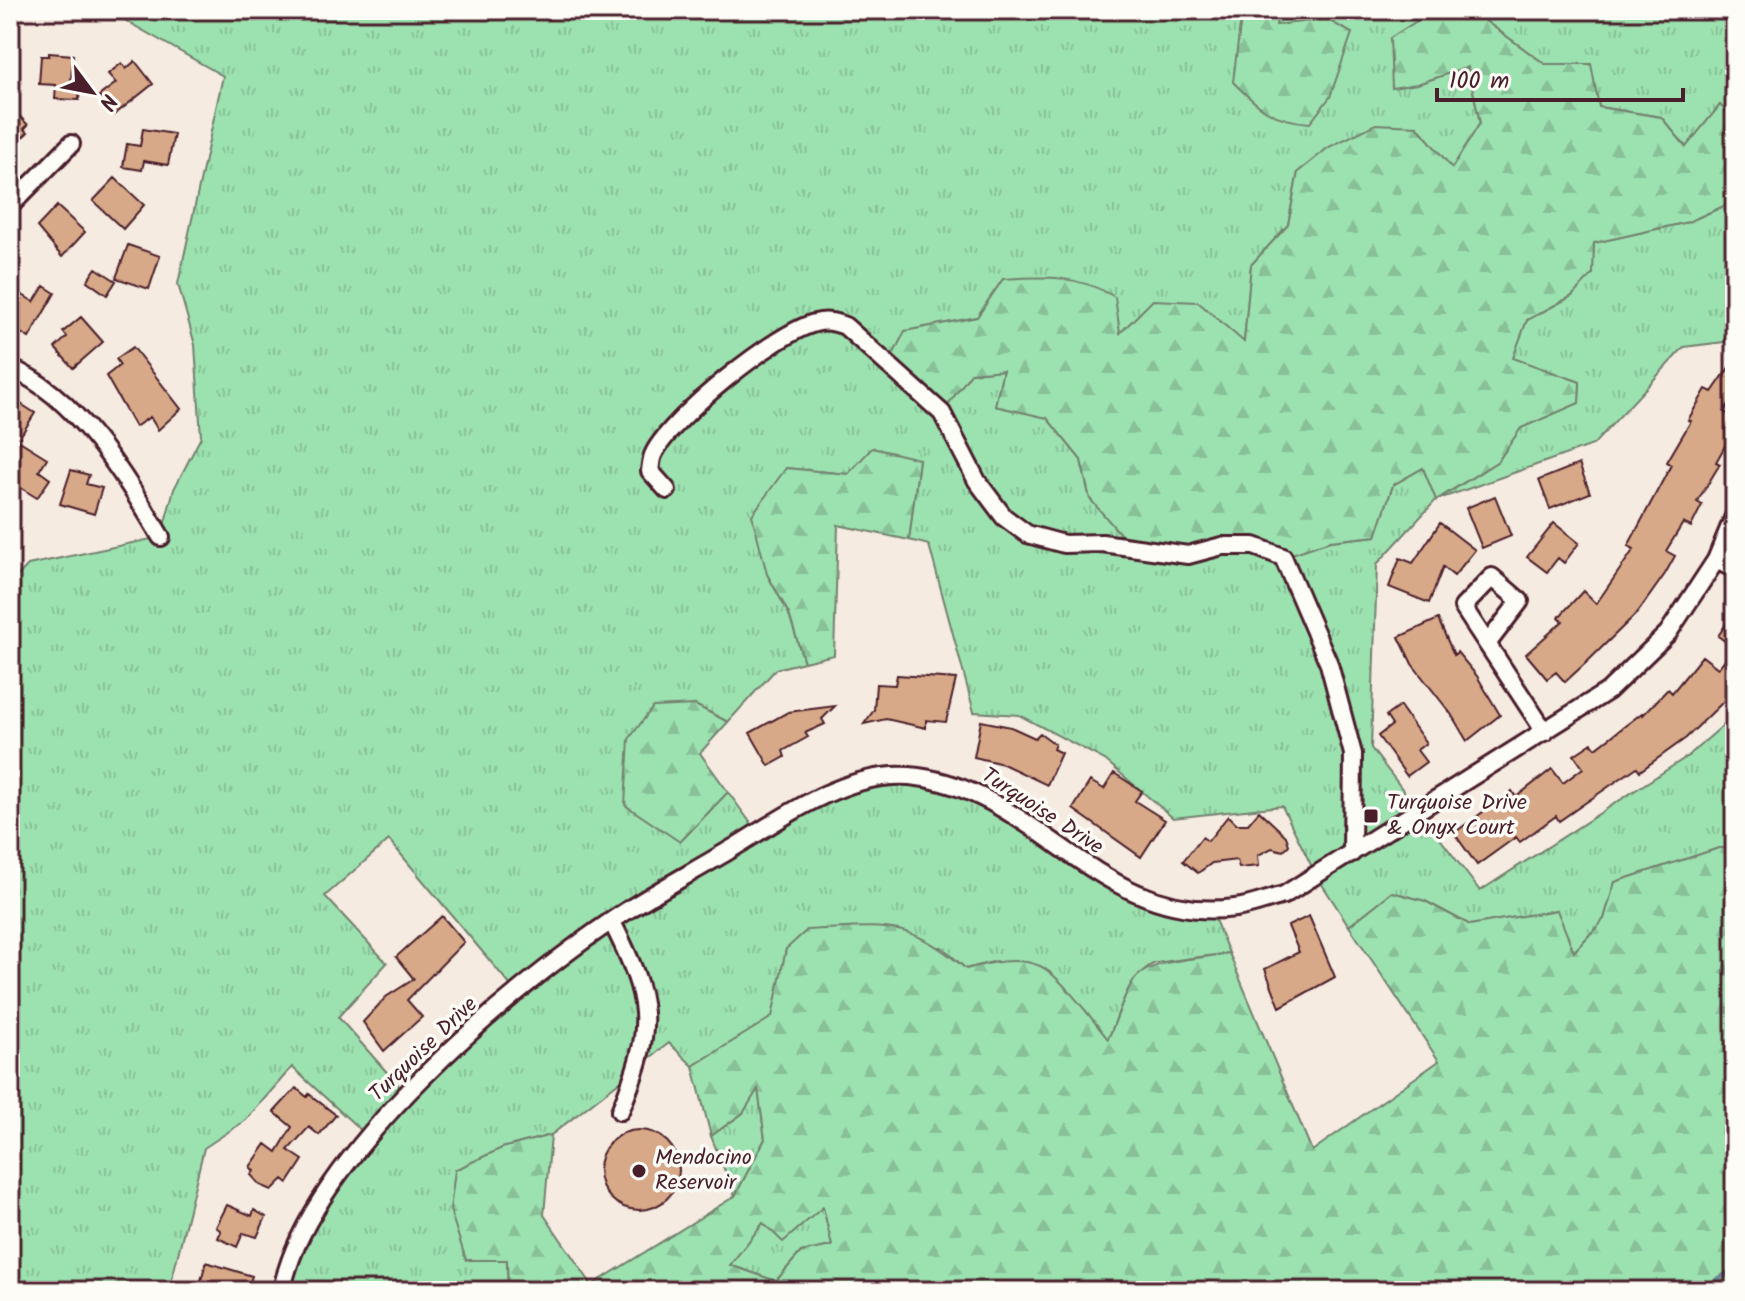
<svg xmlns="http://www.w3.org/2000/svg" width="1745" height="1301" font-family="Kalam,sans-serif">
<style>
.grass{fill:url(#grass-tufts);stroke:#73806e;stroke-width:2;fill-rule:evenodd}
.forest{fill:url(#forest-firs);stroke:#73806e;stroke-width:2;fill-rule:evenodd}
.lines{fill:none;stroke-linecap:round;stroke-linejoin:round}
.stream{stroke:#6a8994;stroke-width:5}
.building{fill:#d7a988;stroke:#4a1f2b;stroke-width:2}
.minor-casing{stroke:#4a1f2b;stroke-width:22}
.minor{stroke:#fdfcf7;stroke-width:16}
.poi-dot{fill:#4a1f2b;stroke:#fdfcf7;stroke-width:3}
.labels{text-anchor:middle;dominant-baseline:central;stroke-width:7;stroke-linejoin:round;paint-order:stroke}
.poi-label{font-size:22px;fill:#4a1f2b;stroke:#fdfcf7;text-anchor:start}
.street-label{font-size:22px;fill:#4a1f2b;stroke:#fdfcf7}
</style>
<defs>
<pattern id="grass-tufts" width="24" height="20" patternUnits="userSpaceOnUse" patternTransform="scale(2)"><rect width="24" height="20" fill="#9ce2b0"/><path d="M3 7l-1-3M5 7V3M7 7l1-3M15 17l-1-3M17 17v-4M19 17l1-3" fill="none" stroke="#88c198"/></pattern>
<pattern id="forest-firs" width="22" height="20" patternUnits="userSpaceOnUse" patternTransform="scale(2)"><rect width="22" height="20" fill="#9ce2b0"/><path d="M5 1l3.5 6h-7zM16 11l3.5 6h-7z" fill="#88c198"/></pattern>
</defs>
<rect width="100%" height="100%" fill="#f5ebe1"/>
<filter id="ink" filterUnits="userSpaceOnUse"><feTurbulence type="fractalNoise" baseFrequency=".0125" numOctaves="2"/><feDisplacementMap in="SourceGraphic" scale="16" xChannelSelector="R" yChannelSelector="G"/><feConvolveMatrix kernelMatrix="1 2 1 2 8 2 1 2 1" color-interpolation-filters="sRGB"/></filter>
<g filter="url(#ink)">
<path class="grass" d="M 107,10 L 1460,10 L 1420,19 L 1417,84 L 1468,67 L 1480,123 L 1452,169 L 1417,126 L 1298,172 L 1288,225 L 1251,265 L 1244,342 L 1120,333 L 1003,279 L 977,317 L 905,332 L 942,412 L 971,373 L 1003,370 L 995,406 L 1047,417 L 1081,460 L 1090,499 L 1222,546 L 1283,556 L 1330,541 L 1376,536 L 1393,485 L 1423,468 L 1437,500 L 1498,461 L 1521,428 L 1579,402 L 1580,382 L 1512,358 L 1527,320 L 1572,296 L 1594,243 L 1688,222 L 1735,201 L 1735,329 L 1724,342 L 1684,347 L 1593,445 L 1436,500 L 1377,564 L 1371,748 L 1480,891 L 1688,756 L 1735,715 L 1735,848 L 1719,848 L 1615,882 L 1604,919 L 1573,953 L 1556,910 L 1470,925 L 1425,901 L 1392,892 L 1349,926 L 1316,875 L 1282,806 L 1173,818 L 1105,760 L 1019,715 L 974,712 L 929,545 L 909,540 L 919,459 L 848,474 L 786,468 L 767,574 L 789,614 L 804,662 L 776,669 L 728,722 L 695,705 L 680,842 L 728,792 L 758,833 L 864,781 L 963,786 L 1106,881 L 1210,908 L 1229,953 C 1215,956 1159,961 1153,964 C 1126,978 1119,1014 1108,1040 L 1086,1011 L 996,961 L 966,969 L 942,947 L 786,949 L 773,1017 L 693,1066 L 669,1043 L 551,1135 L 502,1148 L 508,1291 L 282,1291 L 283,1282 L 367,1136 L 292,1067 L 246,1120 L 204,1148 L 169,1291 L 10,1291 L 10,584 L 28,565 L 161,537 L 174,489 L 201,437 L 195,345 L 178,284 L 223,76 ZM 389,840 L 516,992 L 407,1095 L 338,1017 L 387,963 L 325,896 Z
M 1470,10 L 1735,10 L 1735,120 L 1720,105 L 1687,148 L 1661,117 L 1599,107 L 1590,64 L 1545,64 Z
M 758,1087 L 765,1139 L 735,1196 L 711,1136 L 743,1113 Z
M 823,1206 L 832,1246 L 801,1252 L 776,1281 L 730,1265 L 763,1223 Z"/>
<path class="forest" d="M 1242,10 L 1279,10 L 1276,25 L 1326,19 L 1352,33 L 1330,97 L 1310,123 C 1272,120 1260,109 1233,82 Z
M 1460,10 L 1470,10 L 1545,64 L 1591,64 L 1599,107 L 1661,117 L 1686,147 L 1720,105 L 1735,120 L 1735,201 L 1688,222 L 1594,243 L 1593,274 L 1572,296 L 1527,320 L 1513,358 L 1580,382 L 1579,403 L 1521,428 L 1498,461 L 1436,500 L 1423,468 L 1393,485 L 1376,536 L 1330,541 L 1283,557 L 1254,546 L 1134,550 L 1090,499 L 1081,460 L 1047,418 L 995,406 L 1003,370 L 971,373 L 942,413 L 889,363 L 905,331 L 977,317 L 1003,279 C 1044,276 1079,275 1115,297 L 1120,333 L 1153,300 L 1198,302 L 1244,342 L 1251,265 L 1288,225 L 1298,172 L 1329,147 L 1376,124 L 1417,126 L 1452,168 L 1480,123 L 1468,67 L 1417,84 L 1392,88 L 1390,38 L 1420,19 Z
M 872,448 L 919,459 L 909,540 L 838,525 L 834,655 L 804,662 L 789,614 L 767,574 L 752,515 L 786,468 L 848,474 Z
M 695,705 L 728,722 L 700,753 L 728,792 L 680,842 L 625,805 L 629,739 L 653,707 Z
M 1719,848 L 1735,848 L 1735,1291 L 508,1291 L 507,1260 L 466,1260 L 450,1210 L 455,1170 L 502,1148 L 551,1135 L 544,1215 L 592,1285 L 735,1196 L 765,1139 L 758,1089 L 743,1113 L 711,1136 L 693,1066 L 772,1017 L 786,949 L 807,930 C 881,927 907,917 966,969 C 988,963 1018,956 1040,966 C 1060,975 1094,1022 1108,1039 C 1116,1022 1121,1003 1130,986 C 1144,957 1199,960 1229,953 L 1312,1151 L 1439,1061 L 1349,926 L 1392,892 L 1425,901 L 1470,925 L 1557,910 L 1574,952 L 1604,919 L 1615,882 ZM 823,1207 L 832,1246 L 801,1252 L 776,1281 L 730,1265 L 763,1223 L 783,1242 Z"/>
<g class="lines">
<path class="stream" d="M 1658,1291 L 1710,1284 L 1735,1269"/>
</g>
<path class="building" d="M 49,53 L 73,55 L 71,81 L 80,81 L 79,100 L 55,99 L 56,85 L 39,84 L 41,56 L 49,56 Z
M 135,61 L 153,84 L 114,115 L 99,96 L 116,83 L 108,74 L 122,63 L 126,69 Z
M 10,106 L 28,125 L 24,129 L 28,132 L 10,150 Z
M 143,129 L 174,134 L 168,165 L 144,161 L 142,170 L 123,167 L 127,144 L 140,146 Z
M 115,178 L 144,205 L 123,229 L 93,201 Z
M 57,206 L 85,232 L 62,257 L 37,227 Z
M 128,245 L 160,256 L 149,289 L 116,278 Z
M 96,268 L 116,281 L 107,295 L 87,281 Z
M 44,286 L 55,293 L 29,338 L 10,326 L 10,300 L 16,291 L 34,302 Z
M 81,317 L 103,342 L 73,368 L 55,348 L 67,337 L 63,332 Z
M 133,347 L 181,409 L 158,430 L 150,417 L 135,427 L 106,376 L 120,365 L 116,359 Z
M 1735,359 L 1735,393 L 1724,412 L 1735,418 L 1735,428 L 1716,462 L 1720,464 L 1697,502 L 1702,505 L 1691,527 L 1683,523 L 1666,551 L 1675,556 L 1665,574 L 1638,612 L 1589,660 L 1565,682 L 1556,672 L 1547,679 L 1526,654 L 1563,621 L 1559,617 L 1583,591 L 1596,604 L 1634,549 L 1628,546 L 1671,465 L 1667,462 L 1691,421 L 1688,420 L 1706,389 L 1712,392 Z
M 10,397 L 35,413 L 18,440 L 47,458 L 39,471 L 50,479 L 37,498 L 10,481 Z
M 1579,464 L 1590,493 L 1550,509 L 1539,480 Z
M 71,470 L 89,475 L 86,484 L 102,488 L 94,514 L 60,504 Z
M 1495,496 L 1511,536 L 1482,548 L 1466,508 Z
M 1440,523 L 1475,550 L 1454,576 L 1443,567 L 1429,603 L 1389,587 L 1400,558 L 1413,563 Z
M 1554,523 L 1579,543 L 1564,563 L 1558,558 L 1547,572 L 1527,557 Z
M 1735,611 L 1735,686 L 1722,703 L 1686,738 L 1640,771 L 1637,767 L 1559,821 L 1556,816 L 1520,842 L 1516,837 L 1477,865 L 1454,833 L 1512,791 L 1516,797 L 1552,769 L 1563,783 L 1583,768 L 1574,755 L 1592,743 L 1596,748 L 1642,713 L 1643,715 L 1668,689 L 1672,693 L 1702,656 L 1718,668 L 1734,648 L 1718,636 Z
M 1438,619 L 1454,655 L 1457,652 L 1477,676 L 1500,715 L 1467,741 L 1451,714 L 1412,664 L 1399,637 Z
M 897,675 L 956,679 L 946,722 L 926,720 L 926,728 L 886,719 L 864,724 L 874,710 L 876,684 L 895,685 Z
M 835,706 L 822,719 L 825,724 L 805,733 L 808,737 L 783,751 L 785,757 L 769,766 L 750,733 L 788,712 Z
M 1400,706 L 1426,743 L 1417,750 L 1426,762 L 1407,776 L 1378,736 L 1392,725 L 1386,716 Z
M 981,721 L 1011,727 L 1035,738 L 1040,733 L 1055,744 L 1053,749 L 1061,753 L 1047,785 L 1003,764 L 974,757 Z
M 1114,773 L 1142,791 L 1135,801 L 1165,820 L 1141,857 L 1073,809 L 1090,781 L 1104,789 Z
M 1259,811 L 1286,836 L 1289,845 L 1283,851 L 1272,848 L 1258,855 L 1259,866 L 1239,868 L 1237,860 L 1212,863 L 1198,873 L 1183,861 L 1202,837 L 1208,841 L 1228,816 L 1236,824 L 1248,824 Z
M 442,916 L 464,942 L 407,1000 L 422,1017 L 384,1051 L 363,1022 L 386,997 L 414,979 L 396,957 Z
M 1309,916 L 1335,977 L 1280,1007 L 1265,969 L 1299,952 L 1288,926 Z
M 296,1088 L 307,1097 L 309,1094 L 336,1115 L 319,1135 L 309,1127 L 288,1150 L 303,1160 L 288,1183 L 283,1179 L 272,1190 L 260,1185 L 251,1175 L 254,1171 L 250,1167 L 266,1144 L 277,1152 L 292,1127 L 274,1112 Z
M599 1170a40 40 0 1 1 80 0a40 40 0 1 1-80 0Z
M 227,1205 L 252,1216 L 254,1210 L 266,1217 L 257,1237 L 243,1233 L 237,1247 L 218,1238 L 221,1231 L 216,1227 Z
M 206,1262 L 252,1276 L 247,1291 L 199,1288 Z"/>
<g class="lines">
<defs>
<path id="minor" d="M 10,206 L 71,144
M 10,368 C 76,395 126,477 161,537
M 667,490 L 650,471 C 651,466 651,458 654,453 C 672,417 777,332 815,323 C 827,320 834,322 845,326 L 942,413 L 977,481 L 1004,517 L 1027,534 L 1064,544 L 1102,543 L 1188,555 L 1222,546 L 1254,546 L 1283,557 L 1329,664 L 1353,754 L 1352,853
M 1716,560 L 1735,569
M 1487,644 L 1520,601 L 1492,577 L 1463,607 L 1545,732
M 612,922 C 652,1002 655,1026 620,1111
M 282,1291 C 305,1159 521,978 631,908 C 663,888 696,870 728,851 C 783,818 850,767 918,777 C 1038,793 1104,926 1235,908 C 1252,906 1268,899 1284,895 L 1608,691 L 1668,633 L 1716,560 L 1735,514"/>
</defs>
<use href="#minor" class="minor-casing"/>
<use href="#minor" class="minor"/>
</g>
</g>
<g class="poi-dot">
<rect x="1363" y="808" width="16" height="16" rx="4"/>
<circle cx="639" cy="1171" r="8"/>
</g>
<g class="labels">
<g class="poi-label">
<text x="1387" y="803">Turquoise Drive<tspan x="1387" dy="25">&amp; Onyx Court</tspan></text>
<text x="655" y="1158">Mendocino<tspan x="655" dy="25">Reservoir</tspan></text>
</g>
<g class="street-label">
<text transform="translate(1042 812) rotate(33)">Turquoise Drive</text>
<text transform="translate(424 1050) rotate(-44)">Turquoise Drive</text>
</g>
</g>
<rect width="1745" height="1301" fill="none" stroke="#fdfcf7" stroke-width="40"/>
<rect x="20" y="20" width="1705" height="1261" fill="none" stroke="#4a1f2b" stroke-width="3" filter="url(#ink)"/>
<g transform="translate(92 92) rotate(122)" stroke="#fdfcf7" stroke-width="6" paint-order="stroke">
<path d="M0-6L14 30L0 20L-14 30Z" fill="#4a1f2b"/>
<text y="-12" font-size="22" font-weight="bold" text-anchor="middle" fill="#4a1f2b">N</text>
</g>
<path d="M1437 88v12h246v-12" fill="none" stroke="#4a1f2b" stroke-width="4"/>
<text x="1449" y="88" font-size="24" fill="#4a1f2b" stroke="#fdfcf7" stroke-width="6" paint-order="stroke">100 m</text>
</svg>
